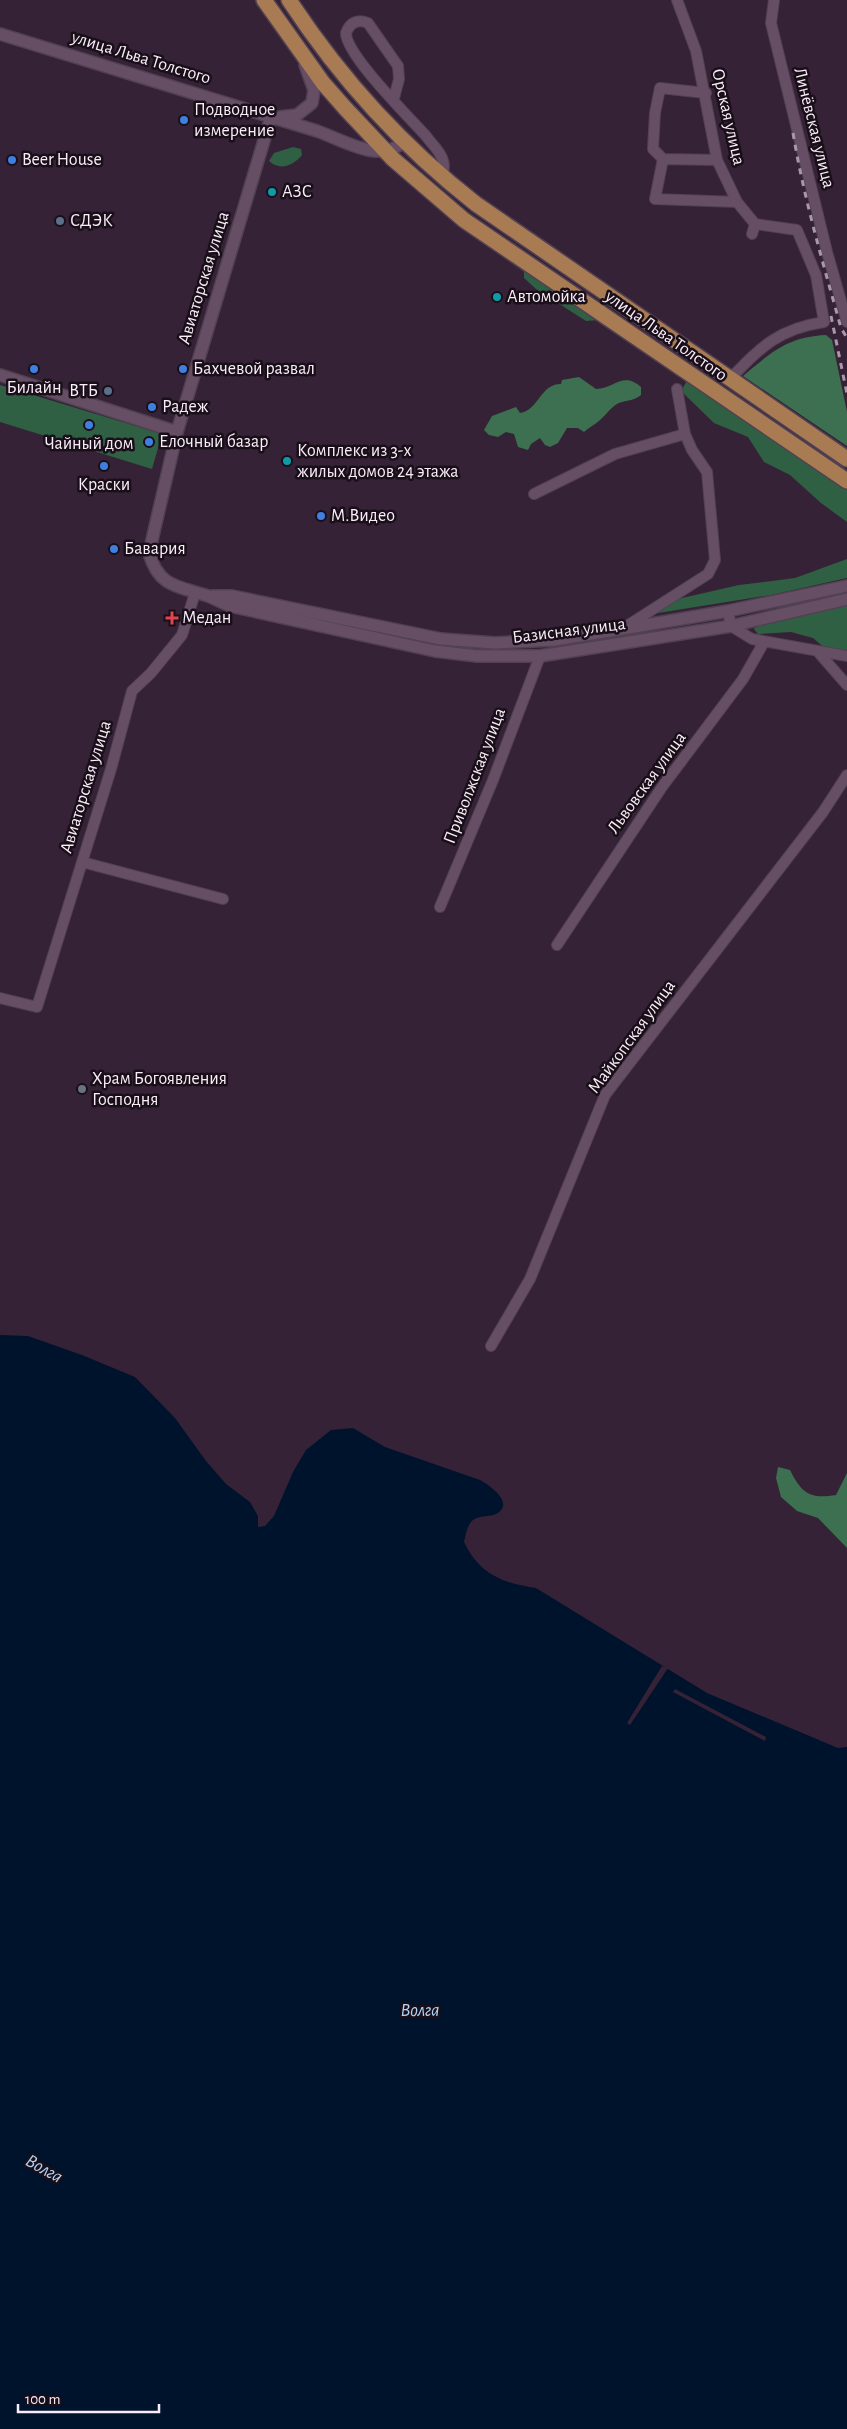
<svg xmlns="http://www.w3.org/2000/svg" width="847" height="2429" font-family="'Alegreya Sans',sans-serif">
<style>
.green{fill:#2f6043}
.forest{fill:#3c7050}
.water{fill:#00132c}
.pier{fill:#362236}
.lines{fill:none;stroke-linecap:round;stroke-linejoin:round}
.minor-casing{stroke:#524152;stroke-width:12}
.tertiary-casing{stroke:#524152;stroke-width:14}
.primary-casing{stroke:#524152;stroke-width:18}
.minor{stroke:#664f65;stroke-width:10}
.tertiary{stroke:#664f65;stroke-width:11}
.primary{stroke:#a87b53;stroke-width:15}
.rail{stroke:#a998a8;stroke-width:3;stroke-dasharray:6 6;stroke-linecap:butt}
.shop-dot{fill:#3f7fe0;stroke:#180f18;stroke-width:2}
.culture-dot{fill:#0f9aa8;stroke:#180f18;stroke-width:2}
.service-dot{fill:#5c6f8a;stroke:#180f18;stroke-width:2}
.health-dot{fill:#e0444e;stroke:#180f18;stroke-width:2}
.worship-dot{fill:#6b7280;stroke:#180f18;stroke-width:2}
.labels{text-anchor:middle;dominant-baseline:central;stroke-width:5;stroke-linejoin:round;paint-order:stroke}
.street-label{font-size:18px;fill:#faecf9;stroke:#180f18}
.poi-label{font-size:18px;fill:#faecf9;stroke:#180f18;text-anchor:start}
.water-label{font-size:19px;font-style:italic;fill:#b0d4f8;stroke:#180f18}
</style>
<rect width="100%" height="100%" fill="#362236"/>
<path class="green" d="M 293,147 L 301,149 L 302,155 C 293,166 280,171 269,161 L 274,153 Z
M 524,269 L 599,320 L 586,321 L 536,289 L 524,278 Z
M 688,379 L 847,487 L 847,522 L 821,503 L 790,475 L 764,462 L 748,437 L 714,423 L 681,391 Z
M 0,385 L 162,434 L 152,469 L 0,422 Z
M 847,559 L 847,578 L 771,595 L 658,613 L 669,601 L 739,585 L 795,578 Z
M 847,605 L 847,652 L 827,650 L 813,638 L 791,632 L 758,634 L 754,629 L 756,626 Z"/>
<path class="forest" d="M 826,335 L 832,340 L 847,412 L 847,446 L 743,376 C 772,352 787,337 826,335 Z
M 579,377 L 596,389 C 615,388 623,371 641,387 L 641,395 C 634,400 630,400 622,402 C 613,404 607,414 600,420 C 595,425 589,427 584,432 L 578,428 L 567,428 L 558,443 L 550,447 L 545,445 L 540,438 L 531,444 L 528,450 L 518,447 L 514,434 L 506,432 L 498,437 L 489,435 L 484,430 L 492,416 L 516,407 L 520,413 C 539,410 540,384 561,384 L 562,380 Z
M 778,1467 L 790,1470 C 802,1494 810,1499 836,1495 L 847,1473 L 847,1548 L 818,1518 L 797,1511 L 781,1497 L 776,1478 Z"/>
<path class="water" d="M 0,1335 L 28,1336 L 82,1355 L 135,1377 L 175,1418 L 206,1461 L 226,1484 L 250,1502 L 258,1516 L 258,1527 L 265,1526 L 274,1516 L 293,1472 L 306,1450 L 331,1430 L 353,1428 L 385,1447 L 480,1480 C 489,1485 516,1503 496,1514 C 489,1517 480,1515 473,1520 C 467,1525 466,1534 464,1542 C 480,1575 503,1583 536,1588 L 707,1693 L 838,1748 L 847,1747 L 847,2429 L 0,2429 Z"/>
<path class="pier" d="M 662,1666 L 668,1668 L 630,1725 L 627,1723 Z
M 675,1689 L 766,1737 L 765,1741 L 673,1692 Z"/>
<g class="lines">
<defs>
<path id="minor" d="M 677,0 L 696,51 L 717,160 L 737,202 L 755,224 L 752,234
M 774,0 L 771,23 L 827,252 L 847,322
M 706,93 L 660,88 L 655,113 L 653,149 L 663,159 L 655,199 L 737,202
M 394,98 L 399,79 L 398,66 L 368,23 C 358,19 350,22 346,33 C 346,55 409,117 426,136 C 431,143 439,150 442,158 C 445,164 444,171 442,177
M 663,159 L 717,160
M 730,379 C 761,347 778,329 824,322 L 816,275 L 797,230 L 755,224
M 677,389 L 685,434
M 534,494 L 615,454 L 685,434 L 692,450 L 707,472 L 715,560 L 708,574 L 622,629
M 728,611 L 731,626 L 752,639 L 847,656
M 819,653 L 847,685
M 82,862 L 223,899
M 440,907 L 493,780 L 540,656
M 557,945 L 662,787 L 743,679 L 764,642
M 0,998 L 37,1007 L 111,769 L 132,691 L 151,673 L 182,635 L 195,593
M 491,1346 L 530,1279 L 605,1095 L 823,812 L 847,775"/>
<path id="tertiary" d="M 0,34 L 317,131 C 343,140 381,165 404,141
M 271,117 L 177,432 L 149,553 C 159,588 179,586 208,596 C 216,599 223,603 230,606 L 435,651 L 477,656 L 540,656 L 731,626 L 847,599
M 280,117 L 297,115 L 312,103 L 314,90 L 305,65
M 0,375 L 177,432
M 212,596 L 232,596 L 441,639 L 495,643 L 554,640 L 622,629 L 728,611 L 847,586"/>
<path id="primary" d="M 264,0 L 323,83 L 345,108 L 393,159 L 464,220 L 847,481
M 289,0 C 340,78 403,147 476,204 L 847,459"/>
</defs>
<use href="#minor" class="minor-casing"/>
<use href="#tertiary" class="tertiary-casing"/>
<use href="#primary" class="primary-casing"/>
<use href="#minor" class="minor"/>
<use href="#tertiary" class="tertiary"/>
<use href="#primary" class="primary"/>
<path class="rail" d="M 793,133 C 804,199 823,263 841,328 L 847,338
M 831,316 L 847,394"/>
</g>
<g class="shop-dot">
<circle cx="184" cy="120" r="5"/>
<circle cx="12" cy="160" r="5"/>
<circle cx="34" cy="369" r="5"/>
<circle cx="183" cy="369" r="5"/>
<circle cx="152" cy="407" r="5"/>
<circle cx="89" cy="425" r="5"/>
<circle cx="149" cy="442" r="5"/>
<circle cx="104" cy="466" r="5"/>
<circle cx="321" cy="516" r="5"/>
<circle cx="114" cy="549" r="5"/>
</g>
<g class="culture-dot">
<circle cx="272" cy="192" r="5"/>
<circle cx="497" cy="297" r="5"/>
<circle cx="287" cy="461" r="5"/>
</g>
<g class="service-dot">
<circle cx="60" cy="221" r="5"/>
<circle cx="108" cy="391" r="5"/>
</g>
<path class="health-dot" d="M169.5 610.5h5v5h5v5h-5v5h-5v-5h-5v-5h5z"/>
<circle class="worship-dot" cx="82" cy="1089" r="5"/>
<g class="labels">
<g class="street-label">
<text transform="translate(141 58) rotate(17)">улица Льва Толстого</text>
<text transform="translate(728 117) rotate(77)">Орская улица</text>
<text transform="translate(814 128) rotate(76)">Линёвская улица</text>
<text transform="translate(204 278) rotate(-73)">Авиаторская улица</text>
<text transform="translate(666 336) rotate(35)">улица Льва Толстого</text>
<text transform="translate(569 631) rotate(-7)">Базисная улица</text>
<text transform="translate(475 776) rotate(-69)">Приволжская улица</text>
<text transform="translate(647 783) rotate(-54)">Львовская улица</text>
<text transform="translate(86 787) rotate(-73)">Авиаторская улица</text>
<text transform="translate(632 1037) rotate(-54)">Майкопская улица</text>
</g>
<g class="poi-label">
<text x="194" y="110">Подводное<tspan x="194" dy="21">измерение</tspan></text>
<text x="22" y="160">Beer House</text>
<text x="282" y="192">АЗС</text>
<text x="70" y="221">СДЭК</text>
<text x="507" y="297">Автомойка</text>
<text x="193" y="369">Бахчевой развал</text>
<text x="34" y="388" text-anchor="middle">Билайн</text>
<text x="98" y="391" text-anchor="end">ВТБ</text>
<text x="162" y="407">Радеж</text>
<text x="159" y="442">Елочный базар</text>
<text x="89" y="444" text-anchor="middle">Чайный дом</text>
<text x="297" y="451">Комплекс из 3-х<tspan x="297" dy="21">жилых домов 24 этажа</tspan></text>
<text x="104" y="485" text-anchor="middle">Краски</text>
<text x="331" y="516">M.Видео</text>
<text x="124" y="549">Бавария</text>
<text x="182" y="618">Медан</text>
<text x="92" y="1079">Храм Богоявления<tspan x="92" dy="21">Господня</tspan></text>
</g>
<g class="water-label">
<text x="420" y="2010">Волга</text>
<text transform="translate(44 2169) rotate(29)">Волга</text>
</g>
</g>
<path d="M18 2404v8h141v-8" fill="none" stroke="#faecf9" stroke-width="2.5"/>
<text x="25" y="2404" font-size="15" fill="#faecf9" stroke="#180f18" stroke-width="4" paint-order="stroke">100 m</text>
</svg>
